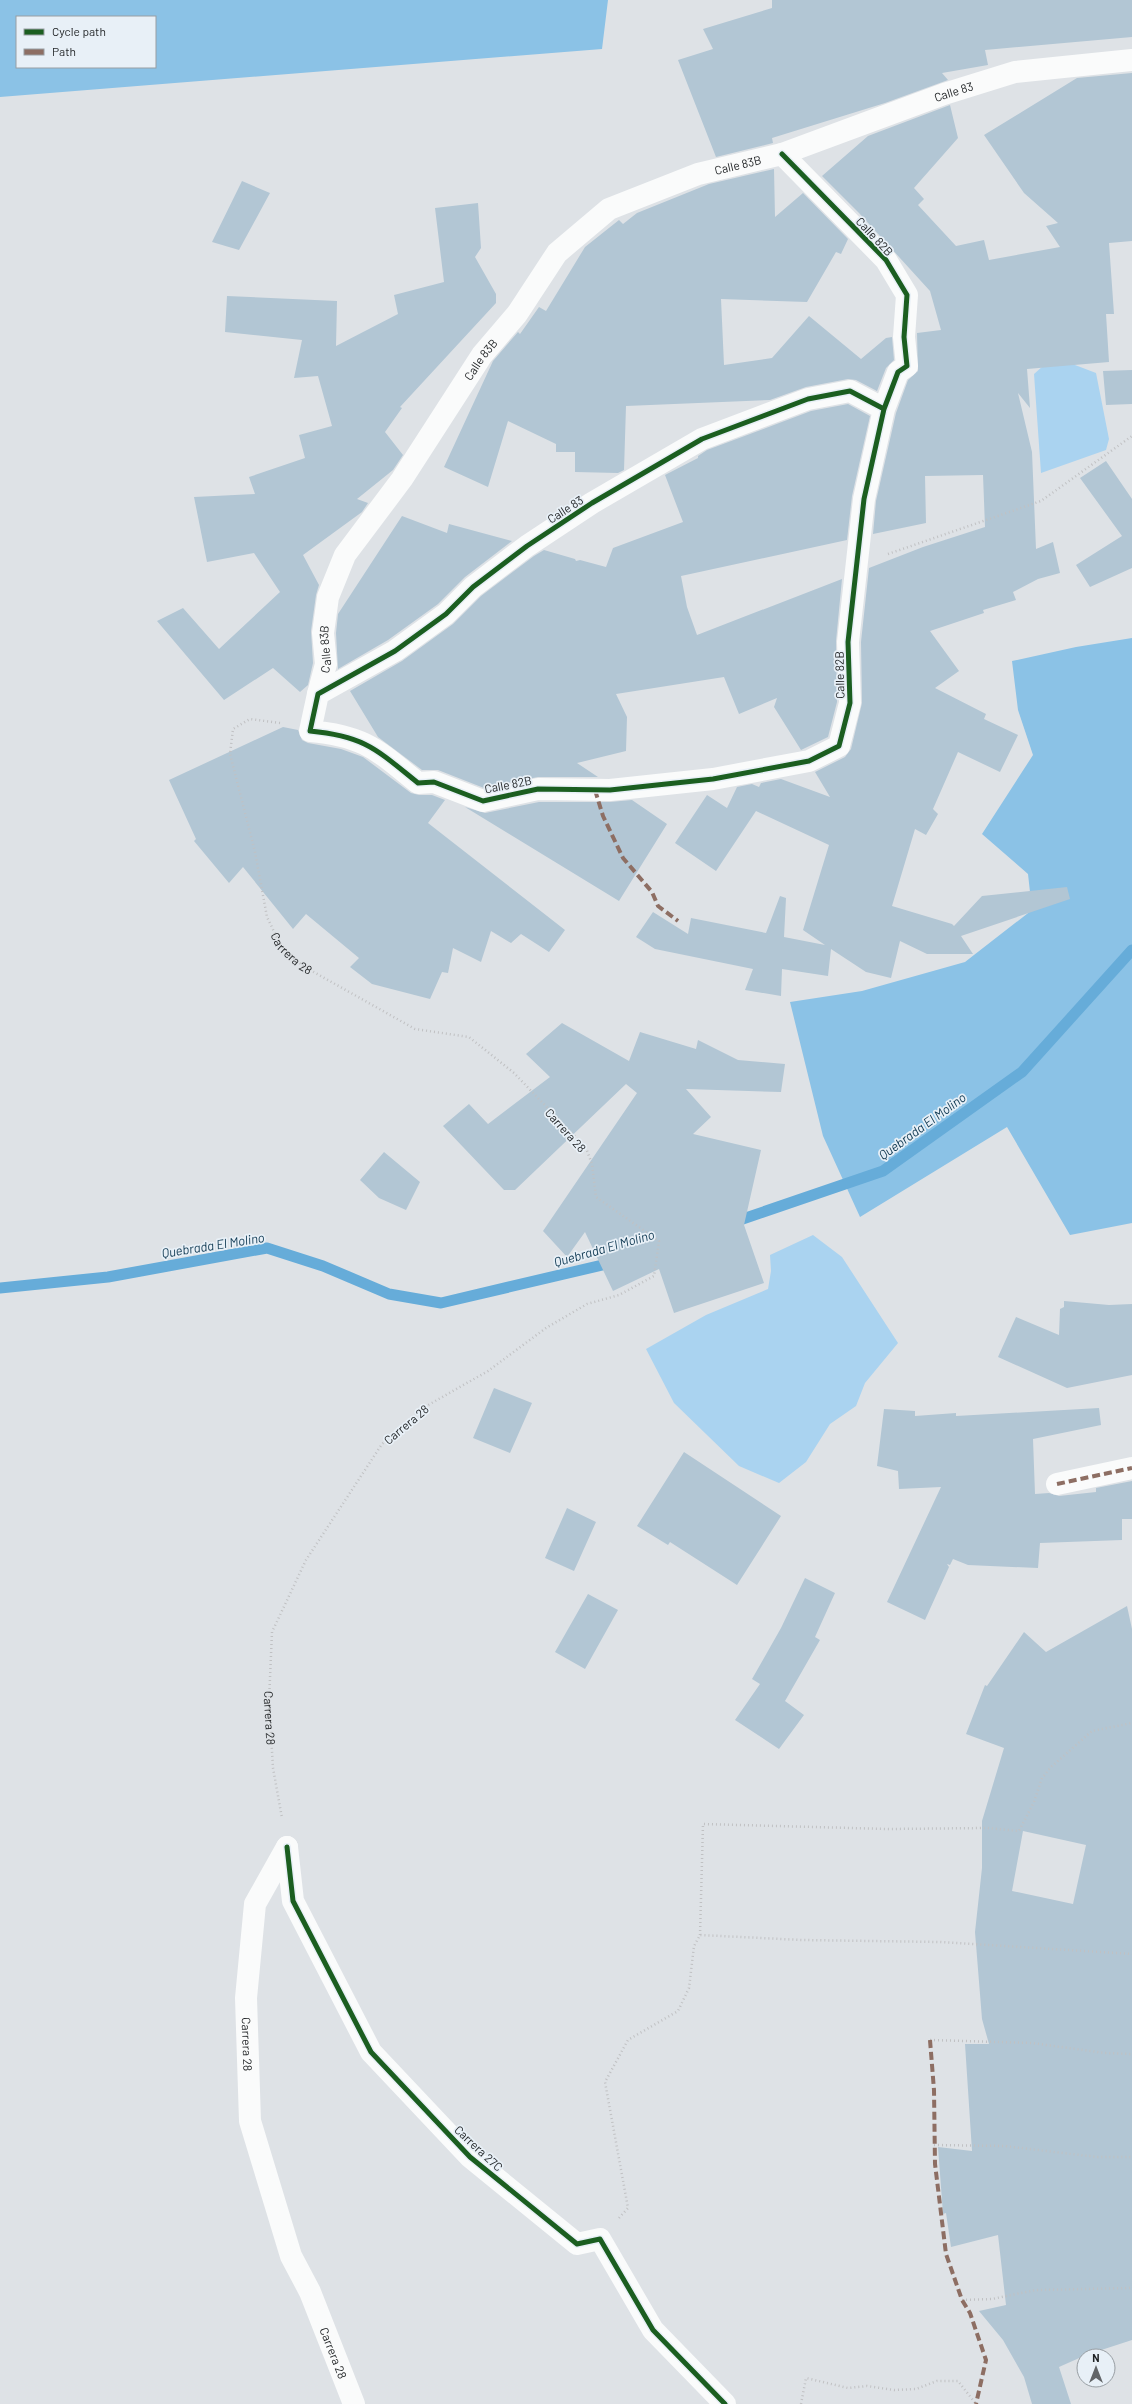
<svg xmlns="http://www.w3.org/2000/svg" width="1132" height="2404" font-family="Barlow,sans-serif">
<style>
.green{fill:#aad3f0}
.forest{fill:#8bc2e6;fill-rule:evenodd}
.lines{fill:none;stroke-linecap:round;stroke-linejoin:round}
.stream{stroke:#66acd9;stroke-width:11}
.building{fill:#b2c6d4;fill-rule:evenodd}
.path{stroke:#c0c1c3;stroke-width:2.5;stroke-dasharray:1 3;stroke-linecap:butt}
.pedestrian{stroke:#fafbfb;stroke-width:22}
.minor{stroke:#fafbfb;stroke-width:22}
.tertiary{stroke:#fafbfb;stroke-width:22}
.quiet{stroke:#8d6e63;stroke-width:4;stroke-dasharray:8 4;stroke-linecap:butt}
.cycleway-casing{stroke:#e8f0f7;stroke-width:8}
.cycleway{stroke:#1b5e20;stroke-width:5}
.labels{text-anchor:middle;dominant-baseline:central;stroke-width:3.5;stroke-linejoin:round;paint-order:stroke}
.street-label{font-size:12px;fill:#1f2224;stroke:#e8f0f7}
.water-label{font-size:13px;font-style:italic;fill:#113a53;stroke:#e8f0f7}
</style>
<rect width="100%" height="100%" fill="#dee2e6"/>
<path class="green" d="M 1060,351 L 1075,365 L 1096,373 L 1109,439 L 1106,450 L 1041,473 L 1034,374 Z
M 813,1235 L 842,1257 L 898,1343 L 865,1383 L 856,1406 L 830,1424 L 806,1462 L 779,1483 L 739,1466 L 674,1403 L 646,1349 L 706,1315 L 768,1289 L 771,1271 L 770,1255 Z"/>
<path class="forest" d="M 0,0 L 608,0 L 602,49 L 0,97 ZM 17,17 L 155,17 L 155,67 L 17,67 Z
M 1132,638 L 1132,1223 L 1070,1235 L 1007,1127 L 860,1217 L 823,1136 L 790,1002 L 862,991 L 965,962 L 1032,910 L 1028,874 L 982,834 L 1033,755 L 1018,710 L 1012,661 L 1076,647 Z"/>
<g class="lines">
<path class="stream" d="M 731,1223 L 883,1171 L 1022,1072 L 1132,950
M 0,1288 L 108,1277 L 267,1248 L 323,1266 L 389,1294 L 441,1303 L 615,1262"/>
</g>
<path class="building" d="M 772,0 L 1132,0 L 1132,37 L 985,50 L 988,65 L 942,73 L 948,80 L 885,103 L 772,138 L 773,143 L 716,157 L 678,60 L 713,49 L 703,29 L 772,8 Z
M 1132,73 L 1132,241 L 1109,243 L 1114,314 L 1106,314 L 1109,362 L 1027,369 L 1030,408 L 1018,393 L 1032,452 L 1036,549 L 1053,542 L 1060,573 L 1038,579 L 1013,592 L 1016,600 L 983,610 L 984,613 L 930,631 L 959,671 L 935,688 L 986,714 L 984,719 L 1018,735 L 1000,772 L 958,752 L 933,809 L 938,814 L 926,835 L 915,829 L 892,906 L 952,924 L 954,926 L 982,896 L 1067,887 L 1070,899 L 961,936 L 973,954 L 927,954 L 900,941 L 891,978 L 866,972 L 831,949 L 828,976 L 782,969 L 781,996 L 745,990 L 753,969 L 655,949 L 636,937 L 653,912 L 688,934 L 691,918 L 766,933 L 780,896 L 786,898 L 784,937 L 825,945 L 803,930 L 829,845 L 756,811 L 716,871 L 675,843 L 707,795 L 727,808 L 737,787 L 752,784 L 759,787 L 761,783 L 781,779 L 830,797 L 815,772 L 845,757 L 851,749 L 862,703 L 861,642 L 869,568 L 923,547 L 985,527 L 983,475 L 925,476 L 926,523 L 873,534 L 876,501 L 896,413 L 908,380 L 918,371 L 917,333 L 941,330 L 930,291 L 859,213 L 822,176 L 868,136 L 950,105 L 958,138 L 914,188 L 924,199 L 918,205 L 956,246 L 984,240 L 989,260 L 1060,247 L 1046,226 L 1058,223 L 1024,193 L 984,135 L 1077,78 Z
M 774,169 L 775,217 L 803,193 L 848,239 L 841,254 L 836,252 L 807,302 L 721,299 L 724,365 L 772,358 L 809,316 L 861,359 L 886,338 L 892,337 L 894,360 L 886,368 L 877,391 L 856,380 L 848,379 L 806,387 L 770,400 L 626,406 L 624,470 L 618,473 L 575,472 L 575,452 L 556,452 L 556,444 L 508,421 L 488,487 L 444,467 L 493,361 L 518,332 L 520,334 L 539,307 L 546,311 L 585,247 L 619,220 L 623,224 L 637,213 L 709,184 Z
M 242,181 L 270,193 L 239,250 L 212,242 Z
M 478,203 L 481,248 L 475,257 L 496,294 L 496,303 L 400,407 L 402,408 L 385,432 L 403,455 L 393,470 L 357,499 L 368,503 L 362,512 L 303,555 L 319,585 L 316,595 L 311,631 L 313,663 L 308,685 L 300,692 L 273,668 L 224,700 L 157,621 L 183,608 L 219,649 L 280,592 L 254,553 L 207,562 L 194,497 L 255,494 L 249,477 L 305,458 L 299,435 L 332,426 L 318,376 L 294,378 L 302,340 L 225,332 L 227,296 L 337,301 L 336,346 L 398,314 L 394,295 L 444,282 L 435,208 Z
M 1132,370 L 1132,404 L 1106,405 L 1103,371 Z
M 848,404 L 870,416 L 852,496 L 847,540 L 681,576 L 687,607 L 697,635 L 842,579 L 836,641 L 837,702 L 828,737 L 801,750 L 774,707 L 777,698 L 739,714 L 724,677 L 616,694 L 627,717 L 626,751 L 577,763 L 598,777 L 538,777 L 484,788 L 438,770 L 422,770 L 378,737 L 350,691 L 402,661 L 453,624 L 481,596 L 534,556 L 544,550 L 575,559 L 576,561 L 580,560 L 606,567 L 613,548 L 683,522 L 665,475 L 698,458 L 698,456 L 707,450 L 811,411 Z
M 1106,461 L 1132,499 L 1132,568 L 1090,587 L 1076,565 L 1122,536 L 1080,478 Z
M 402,516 L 447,533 L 449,524 L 512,541 L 465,577 L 438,604 L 388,640 L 338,669 L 336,633 L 338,614 Z
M 283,727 L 298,730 L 302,740 L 308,743 L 341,749 L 363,757 L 411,793 L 419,795 L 432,795 L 445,800 L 428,823 L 565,930 L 549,952 L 521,934 L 511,943 L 491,931 L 481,962 L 453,948 L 448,973 L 442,972 L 430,999 L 372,984 L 350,967 L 359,958 L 306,914 L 293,929 L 243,867 L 229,883 L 194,841 L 196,839 L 169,780 Z
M 632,800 L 667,824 L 619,901 L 465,807 L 485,813 L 539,802 L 610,802 Z
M 562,1023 L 629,1061 L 640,1032 L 696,1049 L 698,1040 L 738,1060 L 785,1064 L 781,1092 L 686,1089 L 711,1117 L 693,1134 L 761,1150 L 744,1225 L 764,1283 L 674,1313 L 659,1269 L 613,1291 L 585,1232 L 567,1257 L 543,1231 L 637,1093 L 626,1084 L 515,1190 L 504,1190 L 443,1126 L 469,1104 L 488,1124 L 550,1077 L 526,1054 Z
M 384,1152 L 420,1182 L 406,1210 L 379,1198 L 360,1180 Z
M 1064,1301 L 1109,1305 L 1132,1304 L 1132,1375 L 1067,1388 L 998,1357 L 1016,1317 L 1059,1335 L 1060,1309 L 1064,1307 Z
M 494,1388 L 532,1403 L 510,1453 L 473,1438 Z
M 1099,1408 L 1101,1425 L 1033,1439 L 1035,1494 L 1049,1493 L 1059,1496 L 1096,1492 L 1096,1488 L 1132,1481 L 1132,1519 L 1122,1519 L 1122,1540 L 1040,1543 L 1038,1568 L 968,1565 L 953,1559 L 950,1565 L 947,1564 L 949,1567 L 925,1620 L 887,1602 L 941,1487 L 899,1489 L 898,1471 L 877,1466 L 884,1409 L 915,1411 L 915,1416 L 956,1413 L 956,1416 Z
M 684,1452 L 781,1516 L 737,1585 L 670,1542 L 668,1545 L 637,1526 Z
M 567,1508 L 596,1522 L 574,1571 L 545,1558 Z
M 805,1578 L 835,1593 L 815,1637 L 820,1640 L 785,1701 L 804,1715 L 779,1749 L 735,1720 L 760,1684 L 752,1679 L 781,1628 Z
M 588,1594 L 618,1610 L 585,1669 L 555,1652 Z
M 1127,1606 L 1132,1629 L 1132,2340 L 1086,2355 L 1059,2367 L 1071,2404 L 1032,2404 L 1024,2377 L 1003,2340 L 979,2311 L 1006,2305 L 998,2235 L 951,2247 L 946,2213 L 943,2214 L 938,2147 L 972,2151 L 965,2044 L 989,2044 L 982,2019 L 975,1932 L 982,1868 L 982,1821 L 1004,1748 L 966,1734 L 985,1685 L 987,1686 L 1024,1632 L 1046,1652 ZM 1023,1831 L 1086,1845 L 1073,1904 L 1012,1891 Z"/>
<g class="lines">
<g class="path">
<path d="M 888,554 L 1041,501 L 1132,436"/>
<path id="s1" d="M 280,723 L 250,719 L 233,729 L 230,754 L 255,852 L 267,917 L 281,946 L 303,966 L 415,1029 L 469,1037 L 514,1073 L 586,1148 L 592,1164 L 596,1197 L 659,1241 L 654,1276 L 619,1295 L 587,1304 L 546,1328 L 488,1371 L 423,1408 L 382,1444 L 306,1560 L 272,1632 L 269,1701 L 273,1768 L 282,1818"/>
<path d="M 700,1935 L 703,1824 L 888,1829 L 987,1828 L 1019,1831 L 1034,1802 L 1042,1778 L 1051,1767 L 1092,1731 L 1132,1723"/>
<path d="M 930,2040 L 1032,2043 L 1105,2053 L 1132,2054"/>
<path d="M 934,2145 L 1004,2146 L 1097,2157 L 1132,2157"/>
<path d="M 619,2218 L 628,2208 L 605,2082 L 628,2040 L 678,2011 L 689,1988 L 694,1946 L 700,1935 L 802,1940 L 940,1942 L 1132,1954"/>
<path d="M 962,2300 L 992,2299 L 1036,2290 L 1132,2288"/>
<path d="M 801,2404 L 806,2378 L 848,2388 L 867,2386 L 894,2390 L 916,2389 L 937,2381 L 958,2381 L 976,2404"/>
</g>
<path class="pedestrian" d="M 1057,1484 L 1132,1468"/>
<g class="minor">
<path d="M 782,154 L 886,260 L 907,295 L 904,337 L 907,366 L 898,372 L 884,409 L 864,499 L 848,642 L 850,703 L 839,746 L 809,761 L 713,779 L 610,790 L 538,789 L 483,801 L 434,782 L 418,783 C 377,750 365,736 310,731 L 318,694 L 395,651 L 446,614 L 473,587 L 527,546 L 592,503 L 702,439 L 808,399 L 850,391 L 884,409"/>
<path id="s2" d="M 318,694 L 326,664 L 323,633 L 328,597 L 345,555 L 402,479 L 482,355 L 517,314 L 557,253 L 609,209 L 698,174 L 782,154 L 944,94 L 1015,72 L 1132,60"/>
</g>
<g class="tertiary">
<path d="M 287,1847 L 293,1901 L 371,2052 L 470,2157 L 577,2244 L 600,2239 L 653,2330 L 725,2404"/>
<path id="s3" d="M 287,1847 L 255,1904 L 246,1998 L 250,2121 L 291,2256 L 310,2292 L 354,2404"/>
</g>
<path class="quiet" d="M 595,790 L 603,816 L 623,858 L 652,892 L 658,906 L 678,921
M 1057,1484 L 1132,1468
M 930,2040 L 934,2090 L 935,2164 L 946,2254 L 962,2300 L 970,2313 L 986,2360 L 976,2404"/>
<defs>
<path id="cycleway" d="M 782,154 L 886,260 L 907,295 L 904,337 L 907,366 L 898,372 L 884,409 L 864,499 L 848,642 L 850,703 L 839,746 L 809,761 L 713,779 L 610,790 L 538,789 L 483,801 L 434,782 L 418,783 C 377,750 365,736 310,731 L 318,694 L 395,651 L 446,614 L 473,587 L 527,546 L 592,503 L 702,439 L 808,399 L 850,391 L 884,409
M 287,1847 L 293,1901 L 371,2052 L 470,2157 L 577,2244 L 600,2239 L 653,2330 L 725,2404"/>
</defs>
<use href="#cycleway" class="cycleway-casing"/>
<use href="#cycleway" class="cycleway"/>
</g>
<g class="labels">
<g class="street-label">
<text stroke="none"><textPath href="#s2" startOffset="946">Calle 83</textPath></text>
<text stroke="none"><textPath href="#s2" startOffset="718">Calle 83B</textPath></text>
<text transform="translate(875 236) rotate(47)">Calle 82B</text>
<text stroke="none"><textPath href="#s2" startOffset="382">Calle 83B</textPath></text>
<text transform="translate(565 509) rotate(-33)">Calle 83</text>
<text stroke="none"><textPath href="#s2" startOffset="46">Calle 83B</textPath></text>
<text transform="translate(839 675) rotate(-91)">Calle 82B</text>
<text transform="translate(508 784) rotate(-11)">Calle 82B</text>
<text stroke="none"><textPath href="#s1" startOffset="287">Carrera 28</textPath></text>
<text transform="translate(566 1130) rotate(48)">Carrera 28</text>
<text transform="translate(406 1424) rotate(-40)">Carrera 28</text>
<text stroke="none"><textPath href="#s1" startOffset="1438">Carrera 28</textPath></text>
<text stroke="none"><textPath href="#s3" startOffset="206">Carrera 28</textPath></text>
<text transform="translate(479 2148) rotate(43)">Carrera 27C</text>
<text stroke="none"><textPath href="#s3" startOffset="530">Carrera 28</textPath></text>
</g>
<g class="water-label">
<text transform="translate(922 1126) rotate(-36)">Quebrada El Molino</text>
<text transform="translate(213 1245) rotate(-9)">Quebrada El Molino</text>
<text transform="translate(604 1248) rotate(-16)">Quebrada El Molino</text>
</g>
</g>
<rect x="16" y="16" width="140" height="52" fill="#e8f0f7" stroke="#989ea3"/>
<rect x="24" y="29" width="20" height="6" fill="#1b5e20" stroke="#989ea3"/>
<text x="52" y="36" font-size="12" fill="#1f2224">Cycle path</text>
<rect x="24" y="49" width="20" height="6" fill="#8d6e63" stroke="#989ea3"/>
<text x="52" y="56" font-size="12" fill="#1f2224">Path</text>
<g transform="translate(1096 2368)"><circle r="19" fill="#e8f0f7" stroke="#989ea3"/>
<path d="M0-3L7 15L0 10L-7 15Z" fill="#626568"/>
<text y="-6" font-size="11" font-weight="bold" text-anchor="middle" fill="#1f2224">N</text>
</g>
</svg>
